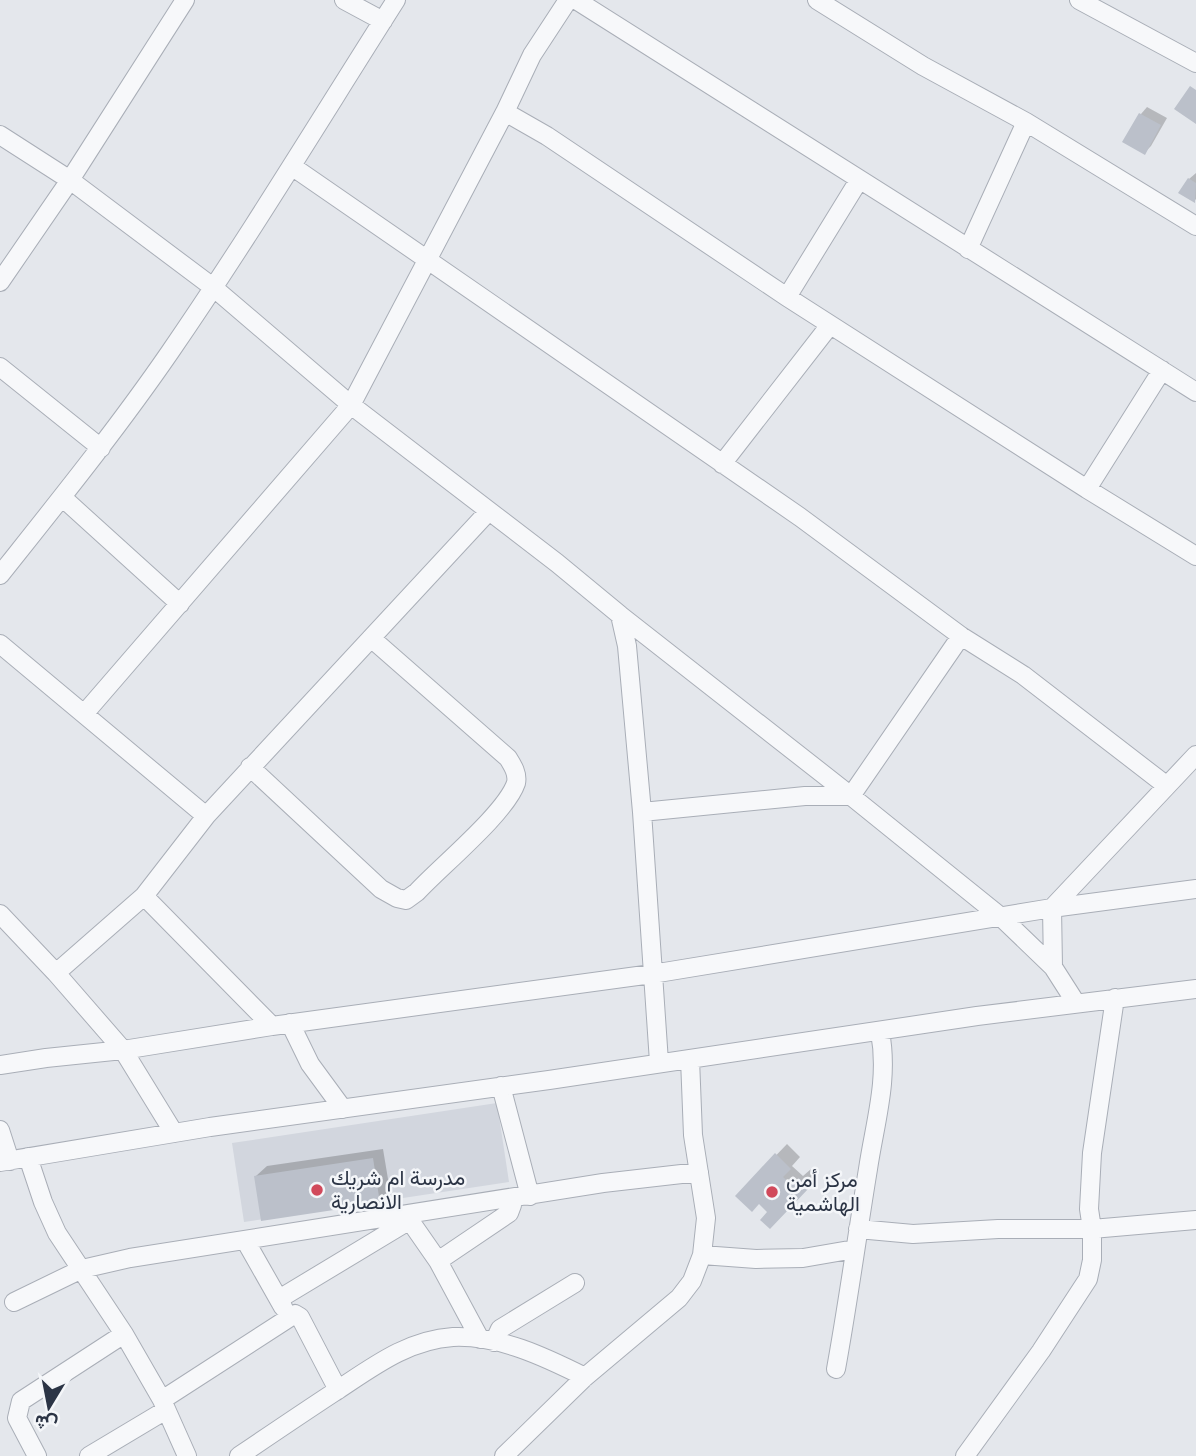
<svg xmlns="http://www.w3.org/2000/svg" width="1196" height="1456" font-family="'DM Sans',Vazirmatn,sans-serif">
<style>
.built{fill:#d2d6de}
.shadow{fill:#0003}
.building{fill:#bbc0ca}
.lines{fill:none;stroke-linecap:round;stroke-linejoin:round}
.minor-casing{stroke:#a9aeb7;stroke-width:20}
.minor{stroke:#f7f8fa;stroke-width:18}
.poi-dot{fill:#d1495b;stroke:#f4f6f9;stroke-width:2.5}
.labels{text-anchor:middle;dominant-baseline:central;stroke-width:5;stroke-linejoin:round;paint-order:stroke}
.poi-label{font-size:21px;fill:#2b3445;stroke:#f4f6f9;text-anchor:start}
</style>
<rect width="100%" height="100%" fill="#e4e7ec"/>
<path class="built" d="M 497,1103 L 509,1182 L 244,1222 L 232,1143 Z"/>
<path class="shadow" d="M 1147,107 L 1167,118 L 1151,146 L 1144,153 L 1125,142 L 1141,114 Z
M 1196,173 L 1196,199 L 1194,201 L 1189,179 Z
M 787,1144 L 800,1157 L 792,1166 L 803,1176 L 811,1169 L 818,1177 L 780,1217 L 770,1212 L 759,1202 L 737,1196 Z
M 383,1149 L 390,1191 L 379,1202 L 256,1176 L 267,1166 Z"/>
<path class="building" d="M 1190,86 L 1196,90 L 1196,124 L 1174,109 Z
M 1139,113 L 1161,125 L 1145,155 L 1122,142 Z
M 1188,178 L 1196,183 L 1195,203 L 1178,193 Z
M 775,1153 L 791,1169 L 783,1177 L 792,1185 L 799,1178 L 809,1188 L 770,1229 L 760,1220 L 767,1212 L 759,1204 L 752,1212 L 735,1196 Z
M 373,1158 L 380,1203 L 261,1221 L 254,1176 Z"/>
<g class="lines">
<defs>
<path id="minor" d="M 344,0 L 383,21
M 576,0 L 1196,392
M 817,0 L 923,66 L 1026,122 L 1196,226
M 1079,0 L 1196,63
M 505,112 L 532,55 L 568,0
M 0,135 L 70,180 L 214,288 L 351,405 L 557,563 L 620,615 L 627,646 L 642,812 L 659,1062
M 293,167 L 800,517 L 961,636 L 1023,675 L 1167,786
M 968,249 L 1026,122
M 0,282 L 70,180 L 185,0
M 787,297 L 859,180
M 0,367 L 101,448
M 722,464 L 830,325
M 1087,489 L 1196,556
M 63,498 L 180,604
M 0,575 C 58,502 117,429 170,352 C 249,237 321,118 396,0
M 620,615 L 851,796 L 1001,917 L 1053,967 L 1076,1003
M 0,644 L 206,816
M 84,714 L 351,405 L 505,112 L 547,136 L 787,297 L 1087,489 L 1162,370
M 250,767 L 381,889 L 397,898 L 406,900 L 417,892 C 441,866 506,813 516,783 C 518,774 513,766 508,758 L 371,638
M 642,812 L 805,796 L 851,796 L 961,636
M 144,896 L 272,1026
M 0,914 L 56,973 L 123,1050 L 174,1133
M 1053,967 L 1052,908 L 1196,755
M 56,973 L 144,896 L 206,816 L 489,511
M 1115,998 L 1092,1153 L 1089,1209 L 1092,1229 L 1196,1220
M 290,1023 L 310,1064 L 343,1109
M 0,1065 L 46,1058 L 123,1050 L 272,1026 L 652,974 L 1052,908 L 1196,889
M 501,1086 L 530,1196
M 0,1130 L 10,1161
M 28,1157 L 43,1202 L 57,1233 L 124,1334 L 162,1400 L 187,1456
M 0,1162 L 210,1127 L 549,1080 L 977,1016 L 1196,989
M 406,1215 L 438,1261 L 480,1339
M 858,1229 L 913,1234 L 998,1229 L 1092,1229 L 1092,1260 L 1088,1279 L 1041,1351 L 965,1456
M 245,1240 L 283,1307
M 702,1255 L 756,1259 L 803,1258 L 855,1249
M 438,1261 L 509,1213 L 512,1205 L 509,1198
M 279,1299 L 410,1220
M 14,1302 L 82,1269 L 130,1258 L 603,1183 L 699,1172
M 494,1342 L 500,1329 L 575,1283
M 836,1369 C 848,1303 857,1236 868,1169 C 875,1122 889,1079 880,1032
M 162,1400 L 295,1314 L 300,1317 L 338,1390
M 37,1456 L 17,1418 L 21,1401 L 124,1334
M 89,1456 L 166,1410
M 239,1456 C 270,1435 301,1414 333,1393 C 370,1369 406,1340 453,1337 C 499,1335 545,1357 585,1377
M 504,1456 L 585,1377 L 679,1298 L 692,1281 L 702,1255 L 706,1218 L 693,1135 L 690,1059"/>
</defs>
<use href="#minor" class="minor-casing"/>
<use href="#minor" class="minor"/>
</g>
<g class="poi-dot">
<circle cx="317" cy="1190" r="7"/>
<circle cx="772" cy="1192" r="7"/>
</g>
<g class="labels">
<g class="poi-label">
<text x="331" y="1178">مدرسة ام شريك<tspan x="331" dy="24">الانصارية</tspan></text>
<text x="786" y="1180">مركز أمن<tspan x="786" dy="24">الهاشمية</tspan></text>
</g>
</g>
<g transform="translate(49 1407) rotate(190)" stroke="#f4f6f9" stroke-width="5" paint-order="stroke">
<path d="M0-5L12 26L0 18L-12 26Z" fill="#2b3445"/>
<text y="-10" font-size="19" font-weight="bold" text-anchor="middle" fill="#2b3445">ش</text>
</g>
</svg>
